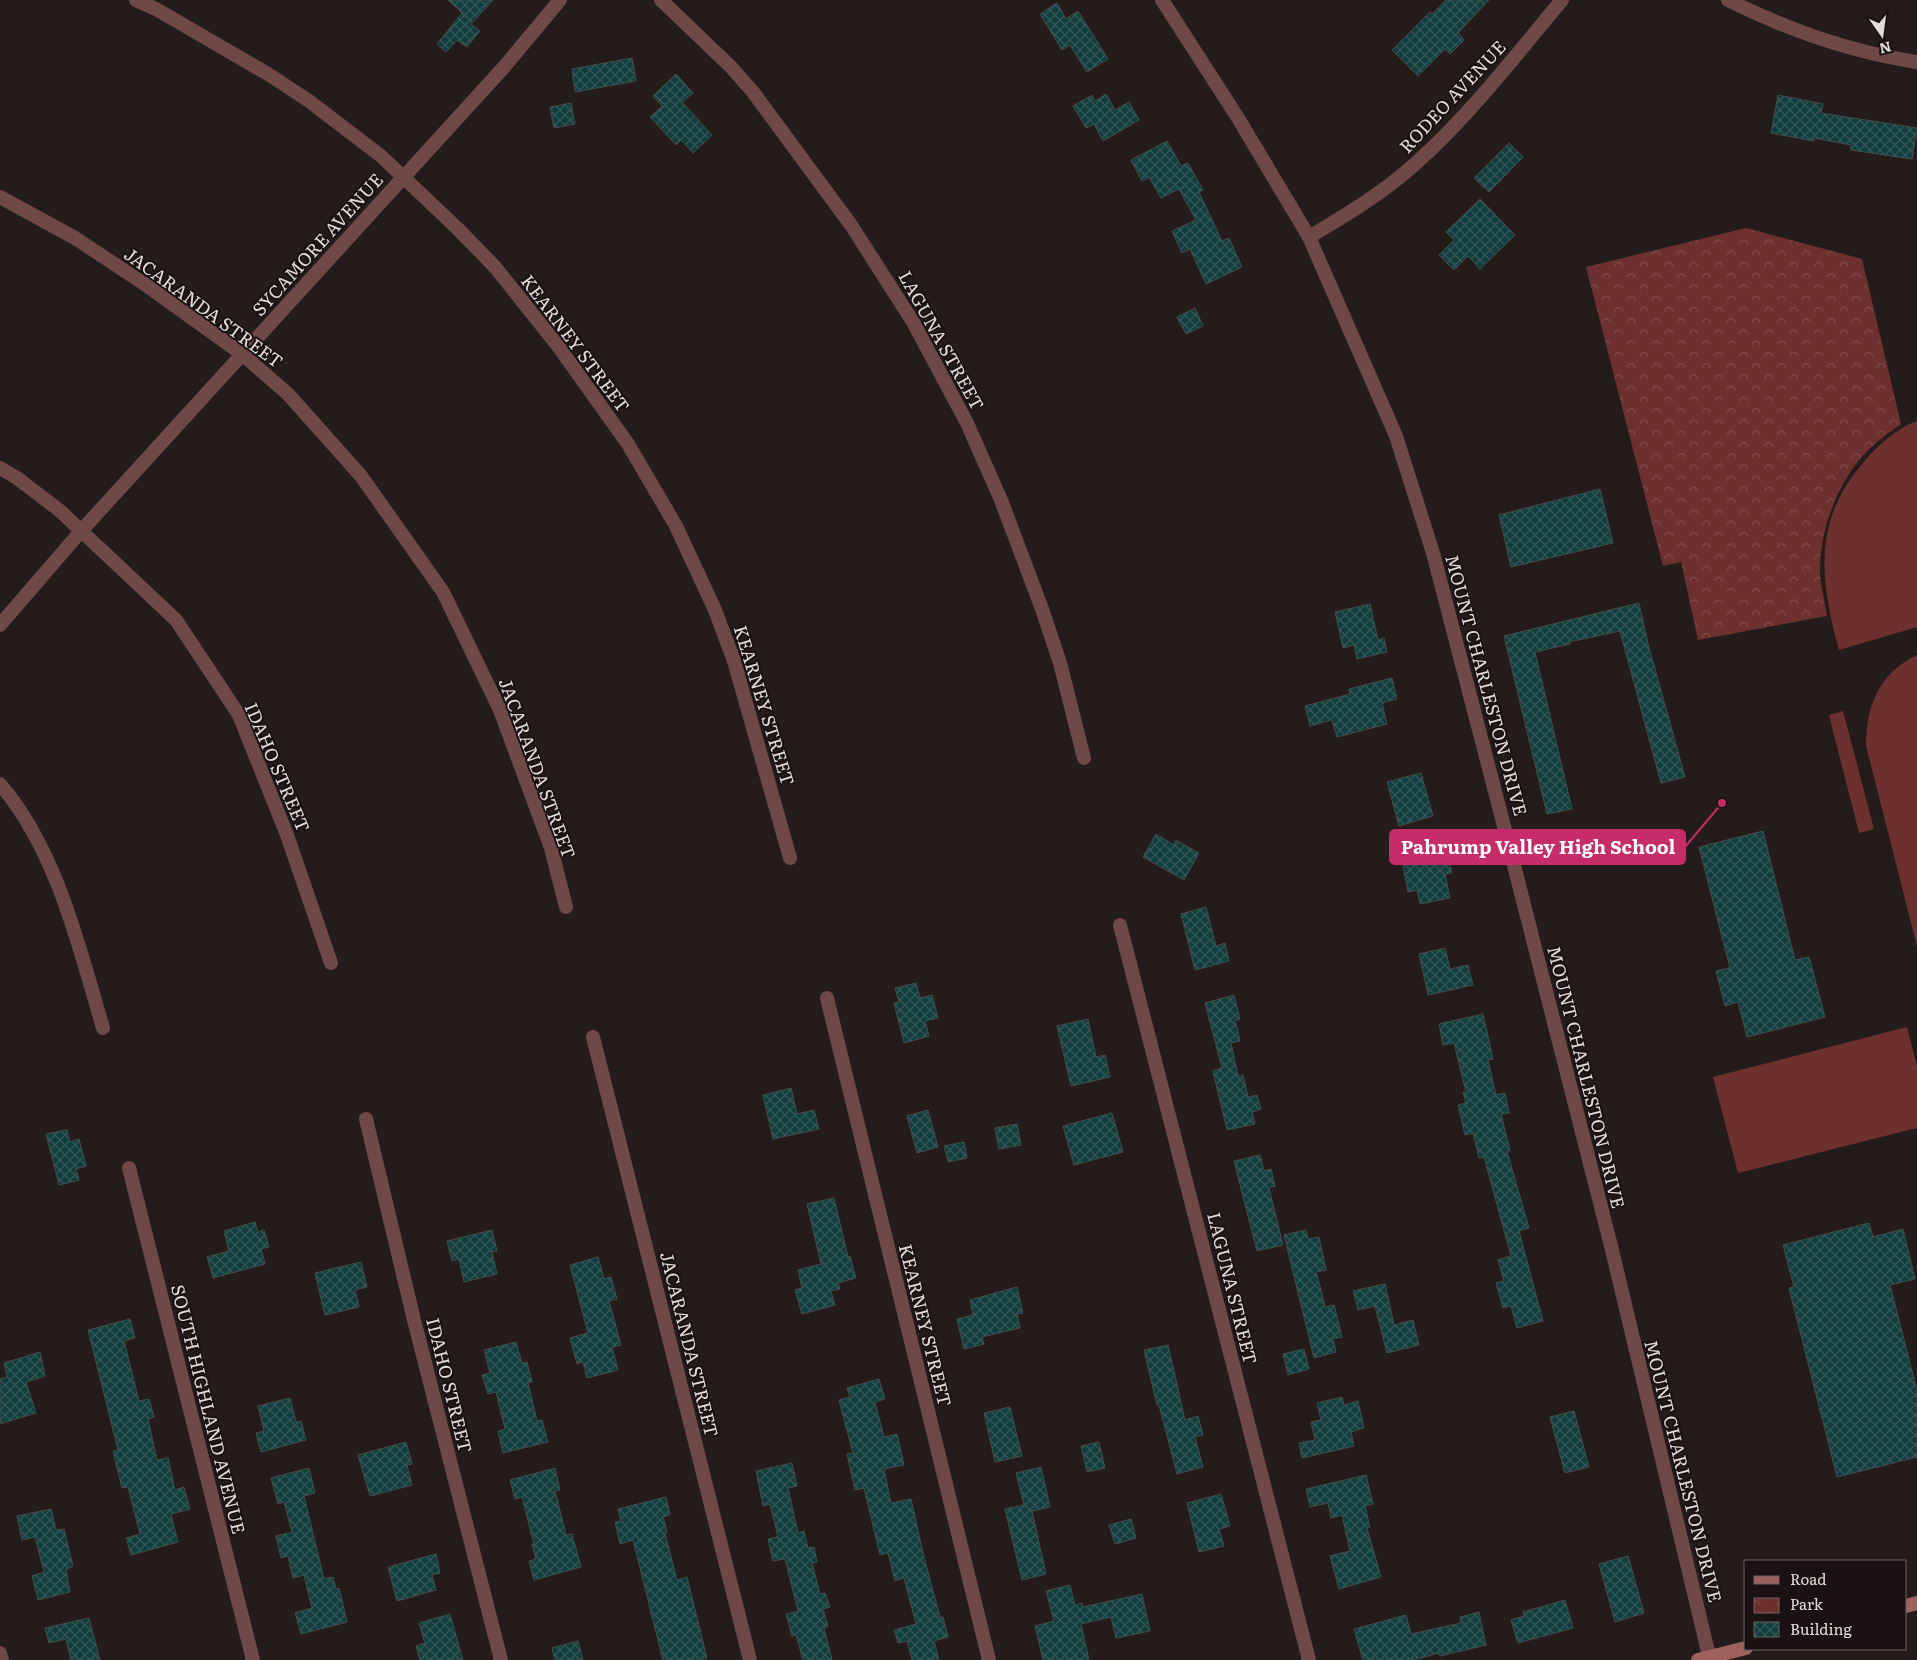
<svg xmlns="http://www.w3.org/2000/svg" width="1917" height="1660" font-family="Literata,serif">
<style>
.park{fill:url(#park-crowns)}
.garden{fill:#6c302f}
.building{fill:url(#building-cross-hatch);stroke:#434d4d}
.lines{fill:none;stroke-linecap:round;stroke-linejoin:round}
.minor{stroke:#6f4947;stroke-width:14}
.tertiary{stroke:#6f4947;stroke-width:14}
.secondary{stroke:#9d615e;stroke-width:14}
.labels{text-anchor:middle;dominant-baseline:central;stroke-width:4;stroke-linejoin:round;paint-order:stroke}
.street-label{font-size:18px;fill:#e2dcdb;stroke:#1a1212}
.leader{fill:none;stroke:#c52c68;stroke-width:2}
.callout-dot{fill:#c52c68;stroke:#1a1212;stroke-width:2}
.callout{fill:#c52c68;stroke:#c52c68;stroke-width:2}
.callout-label{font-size:19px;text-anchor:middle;font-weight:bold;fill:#fff}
</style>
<defs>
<pattern id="park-crowns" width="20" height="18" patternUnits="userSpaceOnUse" patternTransform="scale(1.25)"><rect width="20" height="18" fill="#6c302f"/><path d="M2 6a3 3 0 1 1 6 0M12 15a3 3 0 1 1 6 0" fill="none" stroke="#814d4d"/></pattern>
<pattern id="building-cross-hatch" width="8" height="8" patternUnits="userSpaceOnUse" patternTransform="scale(1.25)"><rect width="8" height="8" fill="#123d3d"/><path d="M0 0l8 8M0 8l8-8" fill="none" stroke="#345858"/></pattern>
</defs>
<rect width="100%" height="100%" fill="#241c1b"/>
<path class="park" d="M 1746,228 L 1862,259 L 1901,424 C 1893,430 1884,436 1876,443 C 1841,472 1820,526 1820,570 C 1820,585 1825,601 1827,616 L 1698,640 L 1681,562 L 1663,566 L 1586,267 Z"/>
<path class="garden" d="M 1917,421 L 1917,627 L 1839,650 C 1820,579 1812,522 1863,463 C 1878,445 1895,429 1917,421 Z
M 1917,655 L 1917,946 L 1866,746 C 1866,706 1879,673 1917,655 Z
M 1843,711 L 1874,829 L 1859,833 L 1829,715 Z
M 1907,1027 L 1917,1066 L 1917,1128 L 1738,1173 L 1713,1077 Z"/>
<path class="building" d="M 448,0 L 493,0 L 471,24 L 480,31 L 467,47 L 457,40 L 446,52 L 437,44 L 462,13 Z
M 1446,0 L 1489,0 L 1458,33 L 1464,40 L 1450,54 L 1445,49 L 1418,76 L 1392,50 L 1430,12 L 1432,14 Z
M 1057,3 L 1066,19 L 1078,11 L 1108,59 L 1087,72 L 1070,45 L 1062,50 L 1040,14 Z
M 632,58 L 636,81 L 575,92 L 572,69 Z
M 676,74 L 693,93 L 682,102 L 712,135 L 693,153 L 681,140 L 676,145 L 650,117 L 662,106 L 653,96 Z
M 1106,94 L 1115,110 L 1129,102 L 1139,120 L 1103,141 L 1094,124 L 1086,128 L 1073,106 L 1092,95 L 1095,101 Z
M 1778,95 L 1823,104 L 1821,113 L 1917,128 L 1912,159 L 1851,150 L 1851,145 L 1814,138 L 1814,141 L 1771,133 Z
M 571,103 L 575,124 L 554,128 L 550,107 Z
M 1167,141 L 1181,166 L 1188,163 L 1203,190 L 1199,192 L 1222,241 L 1229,238 L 1242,267 L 1206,284 L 1190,249 L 1182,253 L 1172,231 L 1196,220 L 1179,189 L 1161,198 L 1149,177 L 1142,181 L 1131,160 Z
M 1509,143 L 1523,157 L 1489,192 L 1474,178 Z
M 1480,199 L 1515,235 L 1480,269 L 1468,256 L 1454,270 L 1439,255 L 1454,240 L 1446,232 Z
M 1195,308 L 1203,326 L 1186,334 L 1177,317 Z
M 1600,489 L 1613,543 L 1511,567 L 1499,515 Z
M 1639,603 L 1648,644 L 1685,777 L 1661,783 L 1620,631 L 1569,642 L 1570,644 L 1535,652 L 1572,809 L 1547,814 L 1504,636 Z
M 1370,604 L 1378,640 L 1384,638 L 1387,652 L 1357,659 L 1354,645 L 1343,648 L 1335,612 Z
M 1392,678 L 1397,699 L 1382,703 L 1387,724 L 1337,737 L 1332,720 L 1310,726 L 1305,706 L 1350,694 L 1349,689 Z
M 1421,773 L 1433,816 L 1399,826 L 1387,782 Z
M 1763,831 L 1795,960 L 1809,957 L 1825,1017 L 1747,1037 L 1738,1002 L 1725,1006 L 1716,971 L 1730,968 L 1699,847 Z
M 1156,834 L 1174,845 L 1176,840 L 1199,853 L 1184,880 L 1143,857 Z
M 1448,856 L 1452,873 L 1445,874 L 1450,898 L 1420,904 L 1417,890 L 1408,892 L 1403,866 Z
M 1206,907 L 1216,946 L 1225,943 L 1229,961 L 1195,970 L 1181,914 Z
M 1445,948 L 1450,969 L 1468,965 L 1473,985 L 1428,995 L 1419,954 Z
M 916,983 L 920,998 L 932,995 L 938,1018 L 925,1021 L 929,1036 L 904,1043 L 894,1003 L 899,1002 L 895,988 Z
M 1234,995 L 1240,1019 L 1235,1020 L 1240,1041 L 1231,1043 L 1238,1076 L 1243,1075 L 1248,1097 L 1257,1095 L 1261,1109 L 1252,1112 L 1255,1124 L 1227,1130 L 1213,1071 L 1222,1068 L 1205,1003 Z
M 1483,1014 L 1493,1059 L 1488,1060 L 1496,1095 L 1505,1093 L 1509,1113 L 1501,1114 L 1510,1151 L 1507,1151 L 1529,1228 L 1519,1231 L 1543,1321 L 1517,1328 L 1511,1306 L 1503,1308 L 1496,1283 L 1504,1281 L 1498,1260 L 1511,1256 L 1484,1157 L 1479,1158 L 1473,1133 L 1465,1135 L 1458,1105 L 1466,1103 L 1463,1092 L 1466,1092 L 1454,1043 L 1443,1045 L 1439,1024 Z
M 1088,1019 L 1096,1057 L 1105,1055 L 1110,1077 L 1071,1086 L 1057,1026 Z
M 791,1088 L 797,1114 L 814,1110 L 819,1129 L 773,1139 L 763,1095 Z
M 928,1110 L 938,1147 L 917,1153 L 907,1116 Z
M 1112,1113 L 1123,1152 L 1074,1165 L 1063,1126 Z
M 1017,1124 L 1021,1145 L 999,1149 L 995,1128 Z
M 67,1130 L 70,1142 L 79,1139 L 86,1166 L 76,1169 L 79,1180 L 59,1185 L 46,1134 Z
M 964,1142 L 967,1158 L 948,1162 L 944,1146 Z
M 1260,1155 L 1264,1171 L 1271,1169 L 1275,1186 L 1269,1188 L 1283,1245 L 1257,1251 L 1234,1161 Z
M 834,1198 L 848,1257 L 850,1256 L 856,1278 L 838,1283 L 840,1289 L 831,1291 L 835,1305 L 802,1314 L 795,1290 L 802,1288 L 798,1270 L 821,1264 L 807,1204 Z
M 255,1222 L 258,1232 L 264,1230 L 269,1247 L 261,1249 L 265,1264 L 213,1278 L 207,1257 L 229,1251 L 224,1231 Z
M 1869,1223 L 1873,1237 L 1903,1229 L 1915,1279 L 1890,1285 L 1917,1391 L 1917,1457 L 1837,1477 L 1789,1288 L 1794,1287 L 1783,1245 Z
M 492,1230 L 497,1251 L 492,1252 L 497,1274 L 464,1282 L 459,1259 L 452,1261 L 447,1241 Z
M 1306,1230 L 1308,1239 L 1319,1237 L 1326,1270 L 1316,1272 L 1320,1286 L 1325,1307 L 1334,1305 L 1342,1337 L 1333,1339 L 1336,1352 L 1314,1358 L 1284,1235 Z
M 598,1257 L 604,1279 L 611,1277 L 617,1299 L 609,1301 L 621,1345 L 612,1347 L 618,1370 L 587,1378 L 583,1362 L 577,1364 L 570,1338 L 588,1333 L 570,1265 Z
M 361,1262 L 367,1287 L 355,1290 L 359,1307 L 325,1315 L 315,1273 Z
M 1385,1284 L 1394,1325 L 1413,1320 L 1419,1345 L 1387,1353 L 1375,1306 L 1358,1310 L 1353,1291 Z
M 1017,1287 L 1023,1313 L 1017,1314 L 1020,1328 L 982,1337 L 984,1344 L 964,1349 L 957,1319 L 973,1315 L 970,1300 Z
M 130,1319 L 135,1338 L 124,1341 L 139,1401 L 149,1399 L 154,1417 L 148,1419 L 157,1460 L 168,1458 L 175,1490 L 184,1487 L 190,1509 L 171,1514 L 178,1542 L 131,1555 L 126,1538 L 140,1534 L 128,1487 L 122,1488 L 113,1451 L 118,1450 L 88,1330 Z
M 516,1342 L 522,1363 L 527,1362 L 532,1382 L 528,1383 L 537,1421 L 542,1420 L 548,1442 L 503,1453 L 498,1431 L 505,1429 L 496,1392 L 488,1394 L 482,1375 L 490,1373 L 484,1350 Z
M 1168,1345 L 1185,1420 L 1198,1416 L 1203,1435 L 1195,1437 L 1203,1467 L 1177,1474 L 1159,1405 L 1157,1405 L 1144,1350 Z
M 1304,1349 L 1309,1369 L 1288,1375 L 1283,1354 Z
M 40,1352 L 45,1376 L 26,1382 L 36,1413 L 0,1424 L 0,1379 L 7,1377 L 4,1363 Z
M 879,1379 L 885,1399 L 875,1402 L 884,1437 L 897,1434 L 904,1465 L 884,1469 L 891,1503 L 911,1499 L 924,1557 L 940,1617 L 943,1617 L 948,1637 L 934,1641 L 939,1660 L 912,1660 L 907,1641 L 898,1643 L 894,1630 L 916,1624 L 904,1578 L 895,1581 L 888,1553 L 880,1555 L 864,1488 L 855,1490 L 847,1454 L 853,1453 L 839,1400 L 850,1397 L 847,1388 Z
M 1342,1397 L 1344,1405 L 1358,1401 L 1364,1428 L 1351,1432 L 1354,1446 L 1302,1458 L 1299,1443 L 1315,1440 L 1311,1422 L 1321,1420 L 1317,1403 Z
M 290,1398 L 296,1422 L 301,1421 L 306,1440 L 261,1452 L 256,1433 L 264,1431 L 258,1406 Z
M 1010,1407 L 1022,1456 L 995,1462 L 984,1413 Z
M 1574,1411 L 1589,1467 L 1565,1473 L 1550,1417 Z
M 406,1442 L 412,1464 L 407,1465 L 412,1485 L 370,1496 L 358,1455 Z
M 1099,1442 L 1105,1468 L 1087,1472 L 1081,1446 Z
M 792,1463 L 797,1486 L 788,1488 L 798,1533 L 804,1531 L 808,1548 L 814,1547 L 817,1562 L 812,1563 L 820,1594 L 825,1593 L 830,1607 L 823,1609 L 828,1626 L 824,1628 L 832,1660 L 803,1660 L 796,1635 L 792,1636 L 786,1614 L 798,1611 L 785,1559 L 773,1561 L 768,1539 L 778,1537 L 770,1504 L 763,1506 L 756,1471 Z
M 1041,1467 L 1050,1507 L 1032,1511 L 1046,1574 L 1022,1580 L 1005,1509 L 1024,1505 L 1016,1473 Z
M 309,1468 L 315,1493 L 304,1496 L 324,1579 L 333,1577 L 336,1589 L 339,1588 L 347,1622 L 301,1634 L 295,1613 L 312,1608 L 304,1575 L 293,1578 L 288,1556 L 281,1558 L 276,1536 L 292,1532 L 284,1502 L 278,1504 L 271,1478 Z
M 555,1468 L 560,1490 L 555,1491 L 566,1535 L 572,1534 L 581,1567 L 534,1580 L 529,1561 L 536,1559 L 532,1544 L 534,1544 L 522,1497 L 515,1499 L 510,1480 Z
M 1366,1475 L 1373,1504 L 1365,1506 L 1370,1527 L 1367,1528 L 1381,1577 L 1339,1589 L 1330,1556 L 1350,1551 L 1342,1515 L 1331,1518 L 1328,1503 L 1310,1507 L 1306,1489 Z
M 1221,1494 L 1230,1526 L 1219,1529 L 1224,1546 L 1199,1552 L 1187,1503 Z
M 666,1497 L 670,1515 L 663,1517 L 667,1532 L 665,1533 L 677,1580 L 687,1577 L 707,1658 L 699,1660 L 663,1660 L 633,1540 L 620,1544 L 615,1522 L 621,1521 L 618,1509 Z
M 51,1509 L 56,1530 L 64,1529 L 73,1566 L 66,1570 L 70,1592 L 38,1600 L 32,1576 L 44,1572 L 35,1537 L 22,1540 L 17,1516 Z
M 1131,1519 L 1136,1538 L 1115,1544 L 1109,1525 Z
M 436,1554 L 440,1573 L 432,1575 L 436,1590 L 397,1601 L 388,1567 Z
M 1628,1556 L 1644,1613 L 1615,1622 L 1599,1564 Z
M 1070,1585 L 1075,1605 L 1082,1603 L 1083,1607 L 1142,1594 L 1150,1631 L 1116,1638 L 1111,1617 L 1081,1624 L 1089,1660 L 1043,1660 L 1035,1626 L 1054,1621 L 1046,1591 Z
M 1565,1600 L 1573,1628 L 1518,1643 L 1511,1620 L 1524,1616 L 1523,1612 Z
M 1479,1612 L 1486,1645 L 1440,1656 L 1439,1653 L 1414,1660 L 1363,1660 L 1354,1629 L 1406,1615 L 1411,1634 L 1461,1623 L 1460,1617 Z
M 450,1614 L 463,1660 L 420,1660 L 416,1646 L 425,1643 L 419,1623 Z
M 89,1618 L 100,1660 L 71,1660 L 66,1639 L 49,1643 L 45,1628 Z
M 578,1641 L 583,1660 L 555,1660 L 552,1648 Z"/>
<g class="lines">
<path class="minor" d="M 136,0 L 156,9 L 268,74 L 309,101 L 381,156 L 458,229 L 495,267 L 558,346 L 628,444 L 676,526 L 715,610 L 734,661 L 790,858
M 661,0 L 731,67 L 753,92 L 851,225 L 913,322 L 967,423 L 1001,500 L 1042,609 L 1060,663 L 1084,758
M 1728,0 C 1788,30 1850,52 1917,62
M 0,197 L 75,238 L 146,285 L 242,354 L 288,394 L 361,476 L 443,592 L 500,710 L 551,848 L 566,907
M 1309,237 C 1346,215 1383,193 1415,164 C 1470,115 1515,56 1562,0
M 0,468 L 17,478 L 59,510 L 176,620 L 239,715 L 287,835 L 331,963
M 0,625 L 82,530 L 504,67 L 560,0
M 0,784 C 56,849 79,946 103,1028
M 1120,925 L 1309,1660
M 827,998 L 989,1660
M 593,1037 L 750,1660
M 366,1119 L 414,1320 L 501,1660
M 129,1168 L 253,1660
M 0,1653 L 2,1660"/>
<path class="tertiary" d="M 1162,0 L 1238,118 L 1309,237 L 1396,436 L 1433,553 L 1505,830 L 1611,1246 L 1710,1660"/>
<path class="secondary" d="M 1906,1606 L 1917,1603
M 1698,1660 L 1746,1648"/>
</g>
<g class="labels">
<g class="street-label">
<text transform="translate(1452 96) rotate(-47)">RODEO AVENUE</text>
<text transform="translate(317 244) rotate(-48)">SYCAMORE AVENUE</text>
<text transform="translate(204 307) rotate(36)">JACARANDA STREET</text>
<text transform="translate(942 340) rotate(61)">LAGUNA STREET</text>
<text transform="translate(576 343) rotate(53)">KEARNEY STREET</text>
<text transform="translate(1487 685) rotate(75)">MOUNT CHARLESTON DRIVE</text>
<text transform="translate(765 705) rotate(73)">KEARNEY STREET</text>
<text transform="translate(278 767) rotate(67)">IDAHO STREET</text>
<text transform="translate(538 768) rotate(70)">JACARANDA STREET</text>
<text transform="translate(1587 1077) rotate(76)">MOUNT CHARLESTON DRIVE</text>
<text transform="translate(1233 1288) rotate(76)">LAGUNA STREET</text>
<text transform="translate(926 1325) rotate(76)">KEARNEY STREET</text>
<text transform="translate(690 1344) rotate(76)">JACARANDA STREET</text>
<text transform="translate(450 1385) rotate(76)">IDAHO STREET</text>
<text transform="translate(209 1409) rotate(76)">SOUTH HIGHLAND AVENUE</text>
<text transform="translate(1684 1471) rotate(76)">MOUNT CHARLESTON DRIVE</text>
</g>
</g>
<path class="leader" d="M1722 803L1685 847"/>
<circle class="callout-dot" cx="1722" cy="803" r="5"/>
<rect class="callout" x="1390" y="830" width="295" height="34" rx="5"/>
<g class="callout-label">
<text x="1538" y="854">Pahrump Valley High School</text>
</g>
<rect x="1744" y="1560" width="162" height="90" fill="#1a1212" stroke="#6a6362"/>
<rect x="1754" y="1576" width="25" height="8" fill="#9d615e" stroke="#6a6362"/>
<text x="1790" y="1585" font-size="15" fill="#e2dcdb">Road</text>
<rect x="1754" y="1598" width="25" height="15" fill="url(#park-crowns)" stroke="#6a6362"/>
<text x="1790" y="1610" font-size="15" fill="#e2dcdb">Park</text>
<rect x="1754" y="1622" width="25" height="15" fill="url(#building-cross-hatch)" stroke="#6a6362"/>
<text x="1790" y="1635" font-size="15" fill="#e2dcdb">Building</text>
<g transform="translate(1882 35) rotate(166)" stroke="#1a1212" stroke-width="4" paint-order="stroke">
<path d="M0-4L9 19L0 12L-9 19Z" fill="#e2dcdb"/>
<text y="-8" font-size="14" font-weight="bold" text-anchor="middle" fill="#e2dcdb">N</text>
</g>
</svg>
